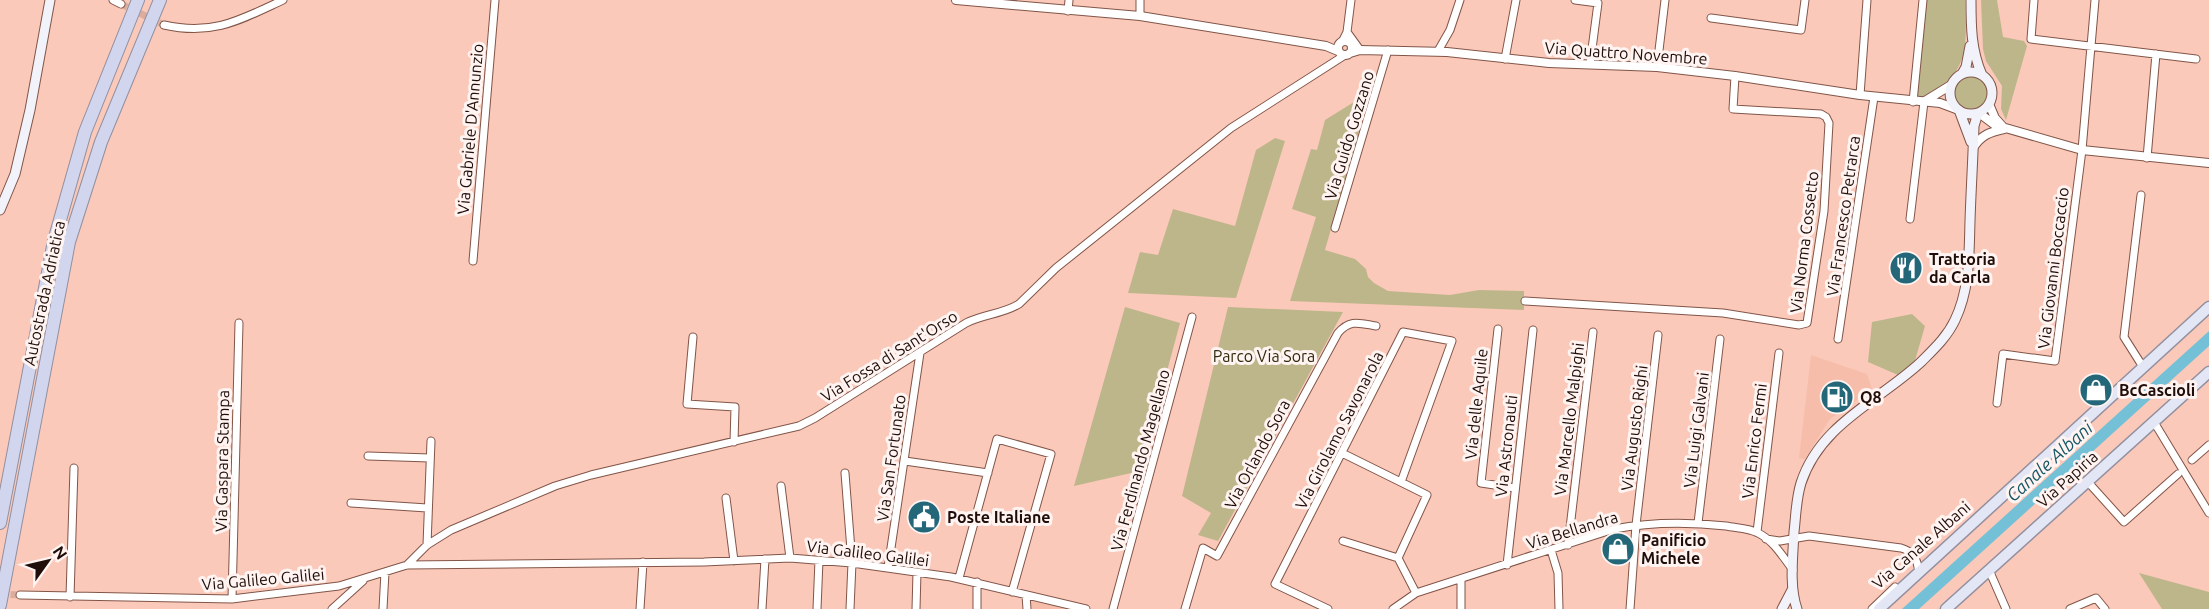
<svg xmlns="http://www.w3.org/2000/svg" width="2209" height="609" font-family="Ubuntu,sans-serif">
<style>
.built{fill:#f7bdab}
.green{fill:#beb68b}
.water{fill:#73c0d7}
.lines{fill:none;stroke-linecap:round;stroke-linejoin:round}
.minor-tunnel{stroke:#daad9e;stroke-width:7;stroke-dasharray:7 3.5;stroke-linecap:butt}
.minor-casing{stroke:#815548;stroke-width:9}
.tertiary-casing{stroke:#815548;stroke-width:10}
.secondary-casing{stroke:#815548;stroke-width:11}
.primary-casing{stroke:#928f9e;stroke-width:13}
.motorway-casing{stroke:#928f9e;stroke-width:14}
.minor{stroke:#fff;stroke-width:7}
.tertiary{stroke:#fff;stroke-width:8}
.secondary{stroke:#f1f2fa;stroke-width:9}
.primary{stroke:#e3e6f5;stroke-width:10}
.motorway{stroke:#d1d5ee;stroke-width:12}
.labels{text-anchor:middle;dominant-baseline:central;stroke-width:6;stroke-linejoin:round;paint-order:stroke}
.street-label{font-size:16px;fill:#1e0d08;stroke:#fff4f1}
.poi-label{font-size:16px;font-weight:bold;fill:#1e0d08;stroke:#fff4f1;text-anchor:start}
.park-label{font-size:16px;fill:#2f2a0d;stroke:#fff4f1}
.water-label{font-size:18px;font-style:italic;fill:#155767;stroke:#fff4f1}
</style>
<rect width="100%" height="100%" fill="#fbc9b9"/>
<path class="built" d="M 1811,355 L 1867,374 L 1872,389 L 1830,419 L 1805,459 L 1799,458 Z
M 1029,601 L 1074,609 L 1030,609 Z"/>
<path class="green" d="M 1925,0 L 1965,0 C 1966,35 1971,68 1937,89 C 1930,94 1925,98 1916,97 Z
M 1981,0 L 1997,0 L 2003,37 L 2024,41 L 2027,46 L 2006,120 L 2001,109 L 2002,86 L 1986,61 L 1983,49 Z
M1954 93a17 17 0 1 1 34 0a17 17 0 1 1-34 0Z
M 1370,92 L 1325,250 L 1355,259 L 1366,269 L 1368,277 L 1374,283 L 1388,291 L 1450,295 L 1479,290 L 1524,291 L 1524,310 L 1290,301 L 1316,217 L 1292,209 L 1311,149 L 1317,150 L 1325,120 Z
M 1275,138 L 1285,141 L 1236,298 L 1128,293 L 1140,252 L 1158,255 L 1173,209 L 1235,226 L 1256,150 Z
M 1125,307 L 1180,323 L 1140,471 L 1074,486 Z
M 1228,307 L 1343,312 L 1218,541 L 1198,535 L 1211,513 L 1182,496 Z
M 1912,314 L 1925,326 L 1914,364 L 1898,375 L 1868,362 L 1872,322 Z
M 2139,573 L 2209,592 L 2209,609 L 2162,609 Z"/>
<path class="water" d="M 2209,331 L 2209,346 L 1919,609 L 1902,609 Z"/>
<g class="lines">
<path class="minor-tunnel" d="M 121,4 L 164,25
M 0,594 L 20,595"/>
<defs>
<path id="minor" d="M 113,0 L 121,4
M 1575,0 L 1598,3 L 1590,64
M 2034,0 L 2031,39 L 2196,59
M 1068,11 L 1069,0
M 1140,16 L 1140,0
M 1711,18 L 1801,30 L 1805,0
M 164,25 C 213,36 240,20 283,0
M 1347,32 L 1360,50
M 1342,42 L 1347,32 L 1351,0
M 1438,51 L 1450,30 L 1460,0
M 1505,59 L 1516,0
M 1657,67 L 1665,0
M 1860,95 L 1867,0
M 1913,102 L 1923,0
M 2147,158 L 2156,54
M 2141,195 L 2124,337 L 2143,367
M 1910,219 L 1924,102
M 1335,228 L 1388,50
M 473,261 L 495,0
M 1525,301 L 1723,313 L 1799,325 L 1807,323 L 1824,211 L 1829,123 L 1826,117 L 1821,114 L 1733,109 L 1735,76
M 1498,329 L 1481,483 L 1515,488
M 693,337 L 687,404 L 735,407 L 734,442
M 1838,339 L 1874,97
M 1997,403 L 2003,354 L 2055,361 L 2082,150 L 2095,0
M 2154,422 L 2209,513
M 1342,453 L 1427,495 L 1398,558
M 368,456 L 430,458
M 2192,460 L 2209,445
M 905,461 L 988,473
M 845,473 L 852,563 L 850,609
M 2087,481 L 2124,522 L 2178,474
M 781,486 L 790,558
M 726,498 L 734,561
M 351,503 L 427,508
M 1698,523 L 1720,339
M 1757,532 L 1779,353
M 1766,539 L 1780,541 L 1809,536 L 1901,548 C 1911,551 1916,556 1918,567
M 1343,541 L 1398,558 L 1416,593
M 427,545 L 431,441
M 1568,545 L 1593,332
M 1551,550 L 1558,573 L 1559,609
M 407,565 L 427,545 L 451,530 L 555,486 L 591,475 L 799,426 L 815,418 L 966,323 C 984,314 1003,314 1019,304 L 1056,268 L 1231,128 L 1345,55
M 1507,565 L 1533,330
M 888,568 L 920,353
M 1989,570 L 2006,609
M 959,578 L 997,439 L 1051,454 L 1012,592
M 20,595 L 232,599 L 339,586 L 407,565 L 704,562 L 790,558 L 852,563 L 951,577 L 1086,609
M 1026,595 L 1027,609
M 70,597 L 74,468
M 232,599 L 239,323
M 332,609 L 363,581
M 383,609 L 385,572
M 640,609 L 643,562
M 762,609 L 765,559
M 817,609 L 819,560
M 916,609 L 917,572
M 977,609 L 977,582
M 1113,609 L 1192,317
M 1185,609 L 1203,548 L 1217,556 L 1338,333 C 1350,319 1359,323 1376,326
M 1328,609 L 1275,584 L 1403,332 L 1452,341 L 1401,482
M 1393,609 L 1416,593 L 1614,529 C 1651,522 1688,522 1726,526 C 1736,528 1749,528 1758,533 C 1773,540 1783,557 1793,570
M 1461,609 L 1461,579
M 1630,609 L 1636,525 L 1658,335
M 1872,609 L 1895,587
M 2070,609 L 2096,598 L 2105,609"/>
<path id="tertiary" d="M 956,0 L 1140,16 L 1326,46 L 1338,51
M1338 48a7 7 0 1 1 14 0a7 7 0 1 1-14 0Z
M 1350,53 L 1360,50 L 1447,52 L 1549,63 L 1657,67 L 1735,76 L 1860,95 L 1940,103 L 1956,109
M 1925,101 L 1951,85
M 1989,104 L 1995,118 L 2004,128
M 1979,113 L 1995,125 L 2082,150 L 2209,163
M 1973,148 C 1981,135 1990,132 2004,129"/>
<path id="secondary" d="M 1971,0 C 1971,26 1971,50 1982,75
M1950 93a21 21 0 1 1 42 0a21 21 0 1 1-42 0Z
M 1962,74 L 1966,67 L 1970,46
M 1959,110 L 1971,142
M 0,210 L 15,174 L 30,110 L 50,0
M 1782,609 L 1792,590
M 1797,609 C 1789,586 1793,556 1794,532 C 1796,515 1796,499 1801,483 C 1820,424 1879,401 1921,362 C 1934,349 1947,337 1955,320 C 1970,289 1969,254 1970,221 C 1971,190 1973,158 1974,126 L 1978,113"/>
<path id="primary" d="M 1879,609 L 2209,307
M 1946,609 L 2209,372"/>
<path id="motorway" d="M 0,523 L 54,241 L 85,132 L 138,0
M 0,605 L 69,242 L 101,142 L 160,0"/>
</defs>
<use href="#minor" class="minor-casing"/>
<use href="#tertiary" class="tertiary-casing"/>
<use href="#secondary" class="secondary-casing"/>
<use href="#primary" class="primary-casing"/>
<use href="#motorway" class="motorway-casing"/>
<use href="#minor" class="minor"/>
<use href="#tertiary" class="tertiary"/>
<use href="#secondary" class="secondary"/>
<use href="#primary" class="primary"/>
<use href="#motorway" class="motorway"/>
</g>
<defs>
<symbol id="restaurant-disc" viewBox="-11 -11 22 22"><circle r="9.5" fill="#236779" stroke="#fff4f1"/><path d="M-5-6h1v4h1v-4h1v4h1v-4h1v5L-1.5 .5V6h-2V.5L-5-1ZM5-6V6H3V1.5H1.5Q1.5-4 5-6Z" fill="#fff"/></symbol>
<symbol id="shop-disc" viewBox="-11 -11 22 22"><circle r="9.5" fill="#236779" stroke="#fff4f1"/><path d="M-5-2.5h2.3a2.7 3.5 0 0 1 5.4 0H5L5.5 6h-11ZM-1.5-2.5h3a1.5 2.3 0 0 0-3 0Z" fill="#fff"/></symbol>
<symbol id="fuel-disc" viewBox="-11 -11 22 22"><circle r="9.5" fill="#236779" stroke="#fff4f1"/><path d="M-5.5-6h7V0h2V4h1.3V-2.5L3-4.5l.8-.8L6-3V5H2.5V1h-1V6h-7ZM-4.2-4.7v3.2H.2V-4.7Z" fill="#fff"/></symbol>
<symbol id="civic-disc" viewBox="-11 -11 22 22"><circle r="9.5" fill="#236779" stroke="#fff4f1"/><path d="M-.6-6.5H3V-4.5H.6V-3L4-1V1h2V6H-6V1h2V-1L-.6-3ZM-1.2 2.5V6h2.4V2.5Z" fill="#fff"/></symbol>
</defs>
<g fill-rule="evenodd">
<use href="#restaurant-disc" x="1887" y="249" width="38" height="38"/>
<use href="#shop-disc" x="2077" y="371" width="38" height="38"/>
<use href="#fuel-disc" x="1818" y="378" width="38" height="38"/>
<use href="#civic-disc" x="905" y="498" width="38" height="38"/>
<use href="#shop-disc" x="1599" y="530" width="38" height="38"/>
</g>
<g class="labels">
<g class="street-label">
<text transform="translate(1626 53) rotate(4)">Via Quattro Novembre</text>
<text transform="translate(470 129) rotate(-85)">Via Gabriele D'Annunzio</text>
<text transform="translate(1349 135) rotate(-73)">Via Guido Gozzano</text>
<text transform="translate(1843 216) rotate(-82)">Via Francesco Petrarca</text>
<text transform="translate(1804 242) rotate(-83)">Via Norma Cossetto</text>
<text transform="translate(2053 268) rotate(-83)">Via Giovanni Boccaccio</text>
<text transform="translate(44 293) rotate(-78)">Autostrada Adriatica</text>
<text transform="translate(889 356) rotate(-32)">Via Fossa di Sant'Orso</text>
<text transform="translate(1476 404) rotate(-84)">Via delle Aquile</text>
<text transform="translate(1569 419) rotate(-83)">Via Marcello Malpighi</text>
<text transform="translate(1634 428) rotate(-83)">Via Augusto Righi</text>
<text transform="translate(1339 430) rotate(-63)">Via Girolamo Savonarola</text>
<text transform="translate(1696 430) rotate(-83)">Via Luigi Galvani</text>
<text transform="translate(1754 441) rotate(-83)">Via Enrico Fermi</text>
<text transform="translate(1506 446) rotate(-84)">Via Astronauti</text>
<text transform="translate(1257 454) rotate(-62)">Via Orlando Sora</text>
<text transform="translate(891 458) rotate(-82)">Via San Fortunato</text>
<text transform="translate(1140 460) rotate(-75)">Via Ferdinando Magellano</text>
<text transform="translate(222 461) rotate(-89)">Via Gaspara Stampa</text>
<text transform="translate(2067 479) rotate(-42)">Via Papiria</text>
<text transform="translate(1572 530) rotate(-17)">Via Bellandra</text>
<text transform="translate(1921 545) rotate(-41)">Via Canale Albani</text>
<text transform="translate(868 553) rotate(7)">Via Galileo Galilei</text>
<text transform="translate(263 579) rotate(-5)">Via Galileo Galilei</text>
</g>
<g class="poi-label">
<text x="1929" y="259">Trattoria<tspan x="1929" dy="18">da Carla</tspan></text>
<text x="2119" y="390">BcCascioli</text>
<text x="1860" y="397">Q8</text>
<text x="947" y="517">Poste Italiane</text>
<text x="1641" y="540">Panificio<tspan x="1641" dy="18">Michele</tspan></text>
</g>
<g class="park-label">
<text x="1264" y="356">Parco Via Sora</text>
</g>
<g class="water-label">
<text transform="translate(2049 461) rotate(-42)">Canale Albani</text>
</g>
</g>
<g transform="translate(48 561) rotate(56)" stroke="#fff4f1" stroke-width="4.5" paint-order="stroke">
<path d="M0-4.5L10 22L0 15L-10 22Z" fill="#1e0d08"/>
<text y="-9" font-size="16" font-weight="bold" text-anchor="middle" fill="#1e0d08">N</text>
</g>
</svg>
